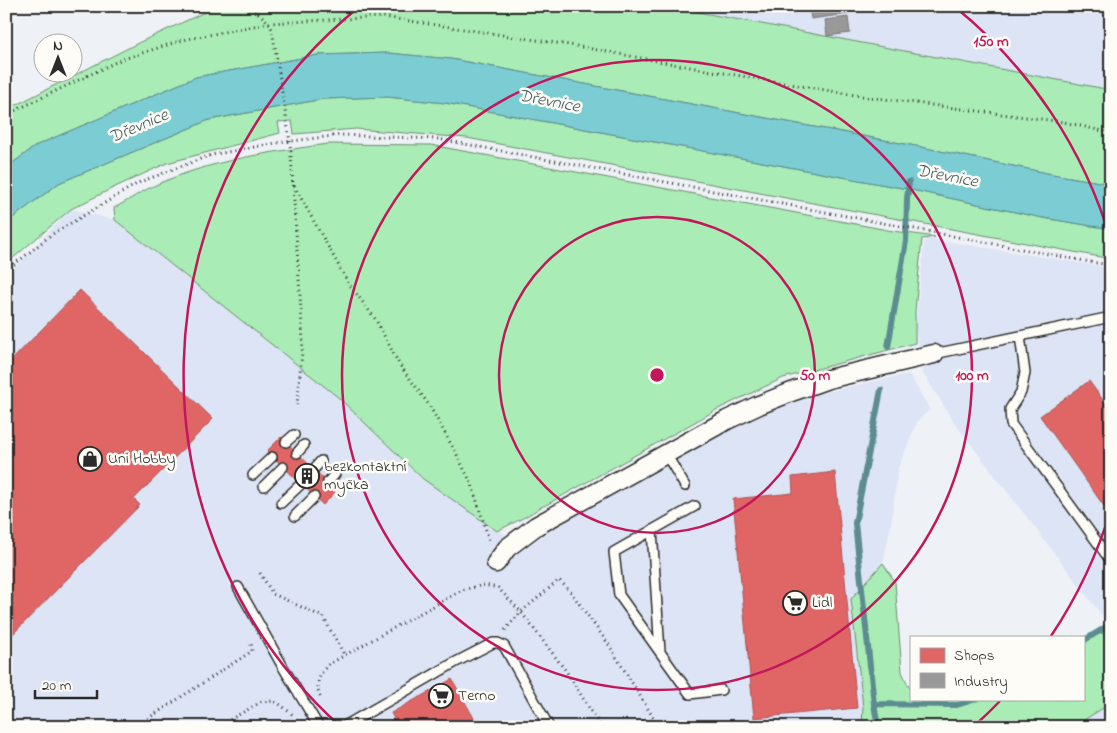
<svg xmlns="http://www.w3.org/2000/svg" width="1117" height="733" font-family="'Indie Flower',sans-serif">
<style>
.built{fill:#dce4f5}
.green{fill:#aaecb5;stroke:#6a8c70}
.water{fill:#7bccd4;stroke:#5b8c90}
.shops{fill:#e06666;stroke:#aa5454}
.industry{fill:#999;stroke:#787878}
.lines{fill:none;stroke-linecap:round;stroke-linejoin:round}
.stream{stroke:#5b8c90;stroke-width:6}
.service-casing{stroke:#2b2b2b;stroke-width:12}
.minor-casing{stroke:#2b2b2b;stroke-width:21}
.path{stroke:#2b2b2b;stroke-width:3;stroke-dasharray:1 4;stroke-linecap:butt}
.service{stroke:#fdfcf7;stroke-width:9}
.minor{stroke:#fdfcf7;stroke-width:18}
.rail-casing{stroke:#2b2b2b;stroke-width:5.5}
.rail{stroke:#fdfcf7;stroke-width:4;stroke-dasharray:11;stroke-linecap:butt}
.ring{fill:none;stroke:#c2185b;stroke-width:2.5}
.labels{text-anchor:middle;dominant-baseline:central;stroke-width:5;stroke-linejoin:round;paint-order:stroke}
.poi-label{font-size:16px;fill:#2b2b2b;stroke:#fdfcf7;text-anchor:start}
.water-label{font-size:18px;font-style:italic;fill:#435b5e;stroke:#fdfcf7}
.centre{fill:#c2185b;stroke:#fdfcf7;stroke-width:2.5}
.ring-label{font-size:15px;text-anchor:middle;font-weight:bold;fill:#c2185b;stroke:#fdfcf7;stroke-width:5;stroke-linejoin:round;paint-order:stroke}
</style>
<rect width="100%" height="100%" fill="#eef1f6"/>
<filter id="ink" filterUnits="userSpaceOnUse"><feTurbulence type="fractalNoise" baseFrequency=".02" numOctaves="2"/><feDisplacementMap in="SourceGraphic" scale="10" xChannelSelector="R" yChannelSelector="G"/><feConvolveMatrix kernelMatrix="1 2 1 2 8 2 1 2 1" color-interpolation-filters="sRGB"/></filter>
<g filter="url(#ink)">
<path class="built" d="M 666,6 L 1111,6 L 1111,90 Z
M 71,209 L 115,220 L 339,398 L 423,479 L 497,530 L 522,544 L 724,433 L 797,398 L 909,374 L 930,410 L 918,420 L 898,468 L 891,523 L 883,563 L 851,599 L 863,707 L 862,727 L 6,727 L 6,277 Z
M 925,238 L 1111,268 L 1111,620 L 1101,614 L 954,422 L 923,373 L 915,327 Z
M 1111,703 L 1111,727 L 1073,727 L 1106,706 Z"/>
<path class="green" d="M 218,6 L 666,6 L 1111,90 L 1111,184 L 1052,174 L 916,146 L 451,59 L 388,53 L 318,55 L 196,77 L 37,145 L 6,168 L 6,110 L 140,42 Z
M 387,97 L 445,103 L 907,189 L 1043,218 L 1111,229 L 1111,259 L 467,138 L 356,129 L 294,134 L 292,121 L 278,122 L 280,133 L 167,163 L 113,188 L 71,209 L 6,264 L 6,223 L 59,183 L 209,120 L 323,99 Z
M 328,144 L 431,145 L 893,231 L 935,237 L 922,239 L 915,311 L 915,343 L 783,378 L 718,409 L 546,505 L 541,507 L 525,517 L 497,531 L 423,479 L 339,398 L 115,220 L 114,208 C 128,201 143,190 158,184 C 212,160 271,152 328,144 Z
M 883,563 L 895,582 L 902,672 L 909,687 L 911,688 L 911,699 L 1083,699 L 1083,640 L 1091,636 L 1111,631 L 1111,703 L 1073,727 L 862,727 L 863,707 L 851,599 Z"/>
<path class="water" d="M 388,53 L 451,59 L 916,146 L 1052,174 L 1111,184 L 1111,229 L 1043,218 L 907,189 L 445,103 L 387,97 L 323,99 L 209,120 L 59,183 L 6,223 L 6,168 L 37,145 L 196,77 L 318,55 Z"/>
<path class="shops" d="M 80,290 L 213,419 L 134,499 L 140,505 L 6,641 L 6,366 Z
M 1089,381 L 1111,411 L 1111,516 L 1040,416 Z
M 281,437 L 336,491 L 323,505 L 267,451 Z
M 835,472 L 857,708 L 754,718 L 733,499 L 793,493 L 792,477 Z
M 452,679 L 479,727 L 381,727 L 394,719 L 391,713 Z"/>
<path class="industry" d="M 809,6 L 847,6 L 848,14 L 811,19 Z
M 848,17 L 850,33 L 827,36 L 825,20 Z"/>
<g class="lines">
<path class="stream" d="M 888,347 L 906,241 L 907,199 L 909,182
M 1083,641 L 1111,624
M 874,704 L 957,705 L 976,699
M 878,727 L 874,704 L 855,523 L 881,390"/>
<defs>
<path id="service" d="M 791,6 L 792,7
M 1020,336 L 1025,373 L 1021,392 L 1010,409 L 1011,424 L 1111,561
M 934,354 L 1111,317
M 286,442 L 294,435
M 297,453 L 304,445
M 666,454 L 685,486
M 314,469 L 321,461
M 253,475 L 272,457
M 328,482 L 335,474
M 264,486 L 283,467
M 281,503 L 301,484
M 695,506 L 614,552 L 619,595 L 690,694 L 721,690
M 295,516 L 314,497
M 652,530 L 660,652
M 238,587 L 283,667 L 319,727
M 343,727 L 454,663 L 493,643 L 498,643 L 504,646 L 549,727"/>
<path id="minor" d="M 496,563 L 507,548 L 536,526 L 727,420 L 759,405 L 794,391 L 828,379 L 934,354"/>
</defs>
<use href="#service" class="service-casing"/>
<use href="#minor" class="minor-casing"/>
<path class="path" d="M 251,6 L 269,23 L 272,29 L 290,142 L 293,184 L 349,284 L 376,320 L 399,364 L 429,405 L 456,453 L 472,485 L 489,540
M 6,115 L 120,60 L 183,40 L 269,23 L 383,17 L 576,46 L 706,70 L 861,96 L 1064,122 L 1111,133
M 293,185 L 303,342 L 297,405
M 6,271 L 51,235 L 140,182 L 211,155 L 276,143 L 341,135 L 438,139 L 1090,262 L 1111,265
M 260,573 L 273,594 L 323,617 L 345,656
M 505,630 L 521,612 L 559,580 L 570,591 L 609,645 L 659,727
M 320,697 C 316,683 318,675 329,664 L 462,590 L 484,585 L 498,588 L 521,612 L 566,671 L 601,727
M 135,727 L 252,651 L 251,644
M 217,727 L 261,702 L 273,701 L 281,705 L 293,715"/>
<use href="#service" class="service"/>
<use href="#minor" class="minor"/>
<defs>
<path id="rail" d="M 1102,727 L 1111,721"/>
</defs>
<use href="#rail" class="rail-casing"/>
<use href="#rail" class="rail"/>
</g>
</g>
<g class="ring">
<circle cx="657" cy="375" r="158"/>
<circle cx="657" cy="375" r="315"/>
<path d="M1111 509A473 473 0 0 1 1051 636M1000 701A473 473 0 0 1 973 727M341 727A473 473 0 0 1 359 7M955 7A473 473 0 0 1 1111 241"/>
</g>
<defs>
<symbol id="shop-ring" viewBox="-11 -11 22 22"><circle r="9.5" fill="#fdfcf7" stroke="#2b2b2b" stroke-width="1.5"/><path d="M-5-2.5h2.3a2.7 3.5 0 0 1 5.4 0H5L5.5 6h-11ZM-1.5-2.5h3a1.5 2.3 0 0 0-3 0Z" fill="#2b2b2b"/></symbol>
<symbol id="building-ring" viewBox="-11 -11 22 22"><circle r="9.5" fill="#fdfcf7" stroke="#2b2b2b" stroke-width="1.5"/><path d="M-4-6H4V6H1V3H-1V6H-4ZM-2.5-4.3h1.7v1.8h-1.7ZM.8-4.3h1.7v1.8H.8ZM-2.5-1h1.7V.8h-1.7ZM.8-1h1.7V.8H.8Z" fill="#2b2b2b"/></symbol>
<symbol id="supermarket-ring" viewBox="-11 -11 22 22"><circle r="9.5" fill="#fdfcf7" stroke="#2b2b2b" stroke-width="1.5"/><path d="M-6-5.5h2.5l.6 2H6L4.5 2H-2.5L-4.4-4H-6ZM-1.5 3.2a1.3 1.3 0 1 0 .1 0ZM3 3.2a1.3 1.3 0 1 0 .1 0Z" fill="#2b2b2b"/></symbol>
</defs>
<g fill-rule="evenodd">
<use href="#shop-ring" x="76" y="445" width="28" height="28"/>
<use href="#building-ring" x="293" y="462" width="28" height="28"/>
<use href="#supermarket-ring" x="781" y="589" width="28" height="28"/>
<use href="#supermarket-ring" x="427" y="682" width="28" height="28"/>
</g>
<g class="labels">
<g class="poi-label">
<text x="108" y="459">Uni Hobby</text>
<text x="324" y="467">bezkontaktní<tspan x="324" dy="18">myčka</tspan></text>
<text x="812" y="603">Lidl</text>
<text x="458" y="696">Terno</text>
</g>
<g class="water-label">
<text transform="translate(549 102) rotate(11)">Dřevnice</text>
<text transform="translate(139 127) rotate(-23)">Dřevnice</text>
<text transform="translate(947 177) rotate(11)">Dřevnice</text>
</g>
</g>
<circle cx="657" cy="375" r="8" class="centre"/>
<g class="ring-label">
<text x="991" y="46">150 m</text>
<text x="815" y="380">50 m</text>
<text x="972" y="380">100 m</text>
</g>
<rect width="1117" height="733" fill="none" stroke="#fdfcf7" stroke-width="25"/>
<rect x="12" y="12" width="1092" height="708" fill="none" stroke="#2b2b2b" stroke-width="2" filter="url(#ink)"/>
<rect x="910" y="636" width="175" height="65" fill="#fdfcf7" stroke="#a9a8a5"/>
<rect x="920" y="648" width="25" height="15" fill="#e06666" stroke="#a9a8a5"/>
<text x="954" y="660" font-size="15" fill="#2b2b2b">Shops</text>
<rect x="920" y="673" width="25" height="15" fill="#999999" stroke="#a9a8a5"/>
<text x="954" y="686" font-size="15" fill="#2b2b2b">Industry</text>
<g transform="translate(58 58)"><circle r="24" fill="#fdfcf7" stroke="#a9a8a5"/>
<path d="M0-4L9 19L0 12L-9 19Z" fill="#2b2b2b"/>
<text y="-8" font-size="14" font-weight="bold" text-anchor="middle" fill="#2b2b2b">N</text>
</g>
<path d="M35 690v8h62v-8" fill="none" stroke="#2b2b2b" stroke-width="2.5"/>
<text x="42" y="690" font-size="15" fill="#2b2b2b" stroke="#fdfcf7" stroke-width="4" paint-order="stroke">20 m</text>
</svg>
